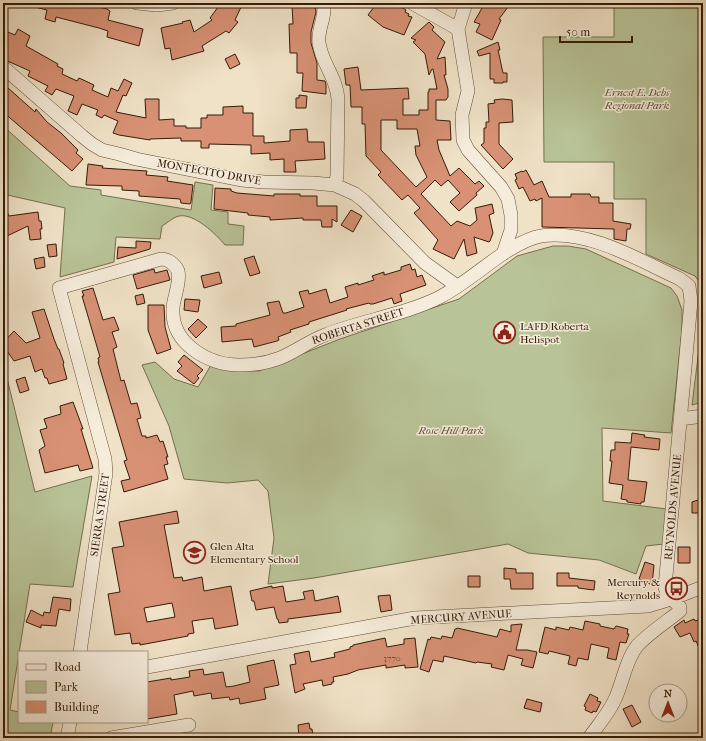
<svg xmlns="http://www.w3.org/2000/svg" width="706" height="741" font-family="'IM FELL French Canon',serif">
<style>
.green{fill:#b8c397;stroke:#766f4e}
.building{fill:#d89175;stroke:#351b06;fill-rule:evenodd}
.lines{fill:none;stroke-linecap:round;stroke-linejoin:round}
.minor-casing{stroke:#644d36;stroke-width:14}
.minor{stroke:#f5ecdb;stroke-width:13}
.labels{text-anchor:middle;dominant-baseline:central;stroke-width:3;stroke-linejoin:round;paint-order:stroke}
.number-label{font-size:9px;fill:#5e3822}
.park-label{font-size:11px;font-style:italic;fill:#5c4d32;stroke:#f5ecdb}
.street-label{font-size:11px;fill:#351b06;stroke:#f5ecdb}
.poi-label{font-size:11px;fill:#351b06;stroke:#f5ecdb;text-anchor:start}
</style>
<rect width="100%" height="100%" fill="#f0e2c7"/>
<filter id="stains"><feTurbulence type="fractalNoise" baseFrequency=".005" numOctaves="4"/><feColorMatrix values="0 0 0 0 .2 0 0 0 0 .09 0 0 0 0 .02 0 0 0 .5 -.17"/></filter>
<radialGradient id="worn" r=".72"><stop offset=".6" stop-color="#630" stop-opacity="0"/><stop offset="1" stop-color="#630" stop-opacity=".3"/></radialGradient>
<path class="green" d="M 614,3 L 703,3 L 703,287 L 695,276 L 646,254 L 646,199 L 614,199 L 614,162 L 544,162 L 543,37 L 614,37 Z
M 3,126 L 70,186 L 101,190 L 101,195 L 191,210 L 195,182 L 213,185 L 211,210 L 228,212 L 228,224 L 244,226 L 243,245 L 225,245 C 216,234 194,213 179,216 C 174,217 167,223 162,226 L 160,239 L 116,237 L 114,262 L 60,277 L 65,208 L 3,194 Z
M 553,246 L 568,246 L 586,249 L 671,288 L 677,296 L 682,310 L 682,330 L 671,433 L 602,428 L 603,501 L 667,509 L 664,544 L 646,546 L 636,574 L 599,560 L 528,553 L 508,544 L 314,578 L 268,584 L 274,538 L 268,491 L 258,480 L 227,483 L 184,479 L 169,426 L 142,365 L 155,362 L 174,379 L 198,387 L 211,365 L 228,370 L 259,371 L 340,339 L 459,299 L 517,256 Z
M 703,317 L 703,402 L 692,405 Z
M 3,362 L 35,492 L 92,476 L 73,587 L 30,584 L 10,710 L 19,712 L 19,722 L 53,722 L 50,738 L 3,738 Z"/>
<path class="building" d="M 32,3 L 84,3 L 107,9 L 110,11 L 108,20 L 143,29 L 139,46 L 107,37 L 108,31 L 99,28 L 56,17 L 55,22 L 45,19 L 47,10 L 31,6 Z
M 221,3 L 238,3 L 242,5 L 235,20 L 238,22 L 229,33 L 226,31 L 202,46 L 204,51 L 172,60 L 170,48 L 165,49 L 161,28 L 183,23 L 182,22 L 190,20 L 194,32 L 212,20 L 210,18 Z
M 296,3 L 315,3 L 316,12 L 311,32 L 311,43 L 317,63 L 317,80 L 325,81 L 326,85 L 326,94 L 302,91 L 303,73 L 297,73 L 297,53 L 290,53 L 289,24 L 293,24 L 292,5 L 296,5 Z
M 377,3 L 395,3 L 406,10 L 405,12 L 409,14 L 408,16 L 412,17 L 404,35 L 383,27 L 368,15 Z
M 485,3 L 511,3 L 499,19 L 501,20 L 492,40 L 476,32 L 480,24 L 474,22 Z
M 429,22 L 434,27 L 432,30 L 445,42 L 437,59 L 445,57 L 446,75 L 444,75 L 448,89 L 448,97 L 446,100 L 436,100 L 436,120 L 450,121 L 451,140 L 437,140 L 439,150 L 450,176 L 459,168 L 475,184 L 479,181 L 484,186 L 476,193 L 477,195 L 459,211 L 450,202 L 460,193 L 448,180 L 441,186 L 435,180 L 421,194 L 451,226 L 457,221 L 470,226 L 477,220 L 475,208 L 492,204 L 494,213 L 489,215 L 493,233 L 490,241 L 489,242 L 474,237 L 477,253 L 467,256 L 464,239 L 454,259 L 433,249 L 438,240 L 414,213 L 420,208 L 408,195 L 402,200 L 378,175 L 381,172 L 366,156 L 365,124 L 362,124 L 362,107 L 351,107 L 350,85 L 346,85 L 344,69 L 358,67 L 361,90 L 408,88 L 409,99 L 403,99 L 403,115 L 419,115 L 419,110 L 428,110 L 428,92 L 429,92 L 429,89 L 437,89 L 433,69 L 432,69 L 429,75 L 425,54 L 413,42 L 416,40 L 411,38 ZM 381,120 L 397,120 L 397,129 L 417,129 L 420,146 L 415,146 L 416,155 L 427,177 L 416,187 L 381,150 Z
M 18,29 L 30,36 L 26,46 L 58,64 L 57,66 L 63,69 L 62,74 L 77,81 L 79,78 L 94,85 L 92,90 L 108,97 L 111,88 L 118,91 L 124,79 L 132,83 L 126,96 L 123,95 L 116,112 L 146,118 L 145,99 L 159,99 L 159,120 L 174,119 L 174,126 L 186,126 L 186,128 L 201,128 L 201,118 L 207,118 L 207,115 L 223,115 L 223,107 L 243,106 L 243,113 L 253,113 L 253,136 L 264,136 L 264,143 L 290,141 L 290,130 L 307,129 L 308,142 L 324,142 L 325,159 L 295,161 L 296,172 L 284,172 L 284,159 L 270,160 L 270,153 L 251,154 L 251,145 L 209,144 L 209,148 L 201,148 L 201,141 L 181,141 L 181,138 L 150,139 L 150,140 L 119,135 L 113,133 L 118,121 L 104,115 L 102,118 L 96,115 L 98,110 L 82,104 L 77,115 L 68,111 L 74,96 L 56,89 L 52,95 L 45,91 L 48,86 L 28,76 L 30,71 L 3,59 L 3,30 L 15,35 Z
M 498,42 L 500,50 L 498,50 L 503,73 L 507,73 L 507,82 L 503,82 L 503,83 L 494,83 L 494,79 L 490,79 L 490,53 L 479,56 L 477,51 Z
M 235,54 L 240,64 L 230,69 L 225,59 Z
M 8,88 L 35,112 L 36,109 L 47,122 L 61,133 L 78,150 L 76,153 L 83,159 L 72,171 L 3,112 L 3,94 Z
M 299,95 L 307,96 L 306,108 L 296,108 L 296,98 L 299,98 Z
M 502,99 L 512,100 L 513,122 L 499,123 L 499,144 L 513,159 L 503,169 L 481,145 L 484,143 L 484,128 L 486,128 L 486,122 L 489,122 L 488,104 L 495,103 L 494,100 Z
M 88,164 L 103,166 L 102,168 L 147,171 L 146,175 L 168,177 L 167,181 L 193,185 L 191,202 L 190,204 L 181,203 L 180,199 L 139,196 L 139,191 L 122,190 L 122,186 L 86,185 Z
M 526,170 L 534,185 L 542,181 L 549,197 L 571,197 L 571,194 L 590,194 L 591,197 L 599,197 L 599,203 L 613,203 L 613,221 L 631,224 L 630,229 L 627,229 L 626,241 L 614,239 L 614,229 L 542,227 L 542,198 L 536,201 L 535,199 L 530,201 L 523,187 L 519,189 L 515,180 L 517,179 L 515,174 L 522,171 L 523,172 Z
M 215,188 L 231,189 L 231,191 L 237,193 L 274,196 L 274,194 L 300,194 L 300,196 L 317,196 L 317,206 L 337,206 L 337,222 L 332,219 L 332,227 L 322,227 L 321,220 L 303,220 L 303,218 L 270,220 L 270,217 L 248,215 L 248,213 L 214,209 Z
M 3,203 L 9,216 L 38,212 L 39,221 L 41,221 L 42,229 L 40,229 L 41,239 L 30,240 L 28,226 L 7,236 L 3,227 Z
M 351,210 L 362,216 L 353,232 L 341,225 Z
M 136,241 L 151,242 L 150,249 L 117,259 L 118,247 L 136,248 Z
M 56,244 L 57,256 L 49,257 L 47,245 Z
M 254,256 L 260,273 L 250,276 L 244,259 Z
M 44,257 L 45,267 L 36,269 L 34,259 Z
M 410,264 L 412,270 L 415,269 L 417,277 L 422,275 L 426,285 L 400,294 L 402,301 L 394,304 L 392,298 L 373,304 L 370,304 L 369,303 L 346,309 L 347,310 L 309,322 L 309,324 L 290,330 L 291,332 L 278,337 L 279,340 L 277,341 L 258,346 L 254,347 L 252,339 L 222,342 L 221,327 L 236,326 L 236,324 L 270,315 L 267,303 L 279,301 L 283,313 L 286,313 L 304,307 L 299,292 L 308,290 L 309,294 L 326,289 L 330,303 L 348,297 L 345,287 L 358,283 L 358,285 L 374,280 L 372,276 L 384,272 L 384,275 L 401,270 L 401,267 Z
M 154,269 L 155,273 L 167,270 L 170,280 L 137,289 L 133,275 Z
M 219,272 L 222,283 L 204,288 L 201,276 Z
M 93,288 L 103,320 L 114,317 L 119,330 L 112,332 L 117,347 L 113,349 L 121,381 L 124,380 L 131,404 L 137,403 L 141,418 L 137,419 L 142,436 L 146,436 L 146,438 L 157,435 L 160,442 L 163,441 L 168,457 L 166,457 L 168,464 L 164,465 L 168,479 L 124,492 L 121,481 L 130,479 L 124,461 L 127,460 L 98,362 L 99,362 L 98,358 L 100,357 L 82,296 L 84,296 L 82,291 Z
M 143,294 L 145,303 L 137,305 L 135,296 Z
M 185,299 L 200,300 L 198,312 L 184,310 Z
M 148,305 L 164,305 L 165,327 L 171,349 L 157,354 L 148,330 Z
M 44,309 L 54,339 L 58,349 L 59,349 L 64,363 L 63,364 L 67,379 L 49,384 L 47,378 L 45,378 L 42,369 L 35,372 L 30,356 L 14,361 L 3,345 L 3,343 L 14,331 L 26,343 L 40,338 L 32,312 Z
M 198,319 L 207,327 L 196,338 L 188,329 Z
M 184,355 L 203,370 L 197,376 L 199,378 L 194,384 L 177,371 L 182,366 L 178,362 Z
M 25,377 L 29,390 L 20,393 L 16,380 Z
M 73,402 L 83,429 L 81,429 L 93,468 L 80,471 L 78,465 L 45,473 L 39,450 L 45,446 L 40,430 L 47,428 L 44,419 L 61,414 L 60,406 Z
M 632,433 L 645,435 L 644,437 L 660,439 L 659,450 L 631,447 L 628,480 L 647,482 L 644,502 L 641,502 L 641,504 L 627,502 L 627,500 L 621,499 L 623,485 L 609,483 L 612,461 L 610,461 L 611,450 L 615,450 L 615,442 L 631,443 Z
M 701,499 L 701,513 L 692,513 L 692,502 Z
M 177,511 L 179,523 L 164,525 L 174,578 L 182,577 L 183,581 L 202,577 L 204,591 L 231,586 L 238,625 L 215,629 L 213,618 L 192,621 L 194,633 L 188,634 L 188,636 L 140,645 L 140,643 L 132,644 L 130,633 L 115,635 L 108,594 L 120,592 L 112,548 L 124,546 L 119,522 ZM 172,603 L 175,617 L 147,622 L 144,608 Z
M 678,547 L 690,547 L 690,563 L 678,563 Z
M 645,562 L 654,565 L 652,585 L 639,579 Z
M 504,568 L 516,569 L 516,573 L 533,573 L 533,589 L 511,589 L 510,579 L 504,579 Z
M 557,573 L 569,573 L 569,578 L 595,581 L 594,590 L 578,588 L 578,586 L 557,586 Z
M 468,576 L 480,576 L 480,587 L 468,587 Z
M 272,586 L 272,588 L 283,586 L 286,602 L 305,599 L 303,592 L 313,590 L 315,601 L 338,596 L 341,612 L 288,619 L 288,622 L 279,623 L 278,619 L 277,619 L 274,607 L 256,610 L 254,601 L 252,601 L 250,591 Z
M 390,595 L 392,610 L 381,612 L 378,596 Z
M 53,597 L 71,599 L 70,611 L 59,609 L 56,626 L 41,625 L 41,628 L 26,622 L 31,610 L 43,616 L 44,612 L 50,613 Z
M 694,619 L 695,621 L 698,620 L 703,632 L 703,657 L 696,641 L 694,642 L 690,633 L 680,637 L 674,627 L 684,620 L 685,623 Z
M 585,621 L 600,624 L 600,626 L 614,629 L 616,626 L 628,629 L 627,634 L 629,634 L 626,643 L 620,642 L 616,660 L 607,658 L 609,648 L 591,644 L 588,660 L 578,658 L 576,666 L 568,664 L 570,656 L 549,651 L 548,654 L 539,652 L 545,627 L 556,630 L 556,627 L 569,630 L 570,627 L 583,630 Z
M 522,624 L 516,650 L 527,650 L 537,652 L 533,668 L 521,665 L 523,659 L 508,655 L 504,670 L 491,667 L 492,664 L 477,662 L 476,663 L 444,656 L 443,662 L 433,660 L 429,672 L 420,669 L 428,639 L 430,640 L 431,637 L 441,639 L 442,636 L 452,638 L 455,629 L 456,629 L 457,628 L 497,637 L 500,629 L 511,632 L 511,625 Z
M 385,638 L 387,647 L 404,644 L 404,639 L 415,638 L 418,667 L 405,668 L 405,665 L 386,668 L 386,665 L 358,670 L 348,674 L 333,677 L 334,682 L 332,682 L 332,684 L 323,686 L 322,680 L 303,684 L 305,689 L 295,693 L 290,665 L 296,664 L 294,654 L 309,651 L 311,662 L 335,657 L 334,653 L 350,649 L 350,647 L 353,646 L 353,645 Z
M 274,660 L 279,685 L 264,688 L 266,699 L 240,704 L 239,698 L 230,700 L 229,697 L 212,699 L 211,693 L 194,696 L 193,691 L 174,695 L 177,714 L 147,719 L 147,682 L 171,678 L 171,680 L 190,677 L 189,671 L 203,669 L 204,675 L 223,672 L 226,687 L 234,686 L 250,682 L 247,666 Z
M 590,694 L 598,698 L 597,701 L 601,702 L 596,712 L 593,711 L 592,713 L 585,710 L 586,707 L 584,706 Z
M 527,699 L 542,703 L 540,712 L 524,708 Z
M 632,705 L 641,722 L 632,727 L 623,709 Z
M 309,723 L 310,729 L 312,729 L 313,736 L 299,738 L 298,725 Z"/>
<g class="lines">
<defs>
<path id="minor" d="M 137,3 L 157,5 L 173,3
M 323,3 C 327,16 317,29 319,43 C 322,64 337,78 338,99 L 337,176 L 335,185
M 412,3 L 458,29
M 466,3 L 458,29 L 468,91 L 462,115 L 463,140 L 468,150 L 501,187 L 508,199 L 511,215 L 511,230 L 503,254
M 3,67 L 82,136 L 92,144 L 102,150 L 119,154 L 136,159 L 241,180 L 264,182 L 313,183 L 335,185 L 355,194 L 364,201 L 425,263 L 457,286
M 680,419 L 703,416
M 80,652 L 106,473 L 105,459 L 59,288 L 161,259 C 168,259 175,264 178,271 C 181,283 173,298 173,309 C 171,343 208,365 239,365 C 253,365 267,363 280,358 C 295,352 309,341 325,335 C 363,320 404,315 440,297 C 463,285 483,267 504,253 C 515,246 528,238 541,236 C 588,229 639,260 680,279 L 689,286 L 691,301 L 665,587 L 667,594 L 680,607 L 680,611 C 666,622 649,633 637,646 C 626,660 623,681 616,697 C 610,712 598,725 589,738
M 147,667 L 415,618 L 648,606 L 671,599 L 703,587
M 67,738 L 70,722
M 111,738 L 189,725"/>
</defs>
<use href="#minor" class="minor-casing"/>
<use href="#minor" class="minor"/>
</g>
<defs>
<symbol id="civic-ring" viewBox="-11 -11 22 22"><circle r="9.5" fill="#f5ecdb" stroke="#8f2418" stroke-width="1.5"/><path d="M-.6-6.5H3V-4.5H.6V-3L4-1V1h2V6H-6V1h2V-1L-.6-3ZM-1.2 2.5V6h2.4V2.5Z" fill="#8f2418"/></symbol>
<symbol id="school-ring" viewBox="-11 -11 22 22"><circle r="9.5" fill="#f5ecdb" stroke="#8f2418" stroke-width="1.5"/><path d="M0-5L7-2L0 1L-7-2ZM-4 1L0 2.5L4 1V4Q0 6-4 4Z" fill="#8f2418"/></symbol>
<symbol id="bus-ring" viewBox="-11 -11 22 22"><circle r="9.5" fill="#f5ecdb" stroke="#8f2418" stroke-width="1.5"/><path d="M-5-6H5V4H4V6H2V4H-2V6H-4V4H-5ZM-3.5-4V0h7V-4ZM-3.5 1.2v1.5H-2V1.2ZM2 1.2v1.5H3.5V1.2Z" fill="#8f2418"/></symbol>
</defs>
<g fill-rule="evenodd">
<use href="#civic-ring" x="492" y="320" width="25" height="25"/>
<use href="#school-ring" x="182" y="540" width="25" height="25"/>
<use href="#bus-ring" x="664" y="576" width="25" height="25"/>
</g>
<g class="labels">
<g class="number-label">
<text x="392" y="658">3770</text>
</g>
<g class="park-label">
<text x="637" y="92">Ernest E. Debs<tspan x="637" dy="13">Regional Park</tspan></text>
<text x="451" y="430">Rose Hill Park</text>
</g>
<g class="street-label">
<text transform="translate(209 172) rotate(10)">MONTECITO DRIVE</text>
<text transform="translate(358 326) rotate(-18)">ROBERTA STREET</text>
<text transform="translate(673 507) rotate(-85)">REYNOLDS AVENUE</text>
<text transform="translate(100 515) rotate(-82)">SIERRA STREET</text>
<text transform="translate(461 617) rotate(-4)">MERCURY AVENUE</text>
</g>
<g class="poi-label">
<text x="520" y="326">LAFD Roberta<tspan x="520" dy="13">Helispot</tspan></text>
<text x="210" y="546">Glen Alta<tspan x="210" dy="13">Elementary School</tspan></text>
<text x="660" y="582" text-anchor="end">Mercury &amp;<tspan x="660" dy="13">Reynolds</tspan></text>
</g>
</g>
<rect width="706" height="741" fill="none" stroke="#f0e2c7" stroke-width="16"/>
<rect x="4" y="4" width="698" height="733" fill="none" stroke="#351b06" stroke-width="2"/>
<rect x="8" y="8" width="690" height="725" fill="none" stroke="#351b06"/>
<rect x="18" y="651" width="130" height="72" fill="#f5ecdb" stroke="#a89886"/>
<rect x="26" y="664" width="20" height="6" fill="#f5ecdb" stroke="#a89886"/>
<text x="54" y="671" font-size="12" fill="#351b06">Road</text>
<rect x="26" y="681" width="20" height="12" fill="#b8c397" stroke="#a89886"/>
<text x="54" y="691" font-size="12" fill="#351b06">Park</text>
<rect x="26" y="701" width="20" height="12" fill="#d89175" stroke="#a89886"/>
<text x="54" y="711" font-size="12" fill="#351b06">Building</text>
<g transform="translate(668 703)"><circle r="19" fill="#f5ecdb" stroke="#a89886"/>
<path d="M0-3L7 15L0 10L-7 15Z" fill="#8f2418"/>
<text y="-6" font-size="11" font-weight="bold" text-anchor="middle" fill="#351b06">N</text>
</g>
<path d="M560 36v6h72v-6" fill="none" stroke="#351b06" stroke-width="2"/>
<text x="566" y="36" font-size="12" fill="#351b06" stroke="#f5ecdb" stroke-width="3" paint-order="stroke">50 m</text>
<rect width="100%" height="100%" filter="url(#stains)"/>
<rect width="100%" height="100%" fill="url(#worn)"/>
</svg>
